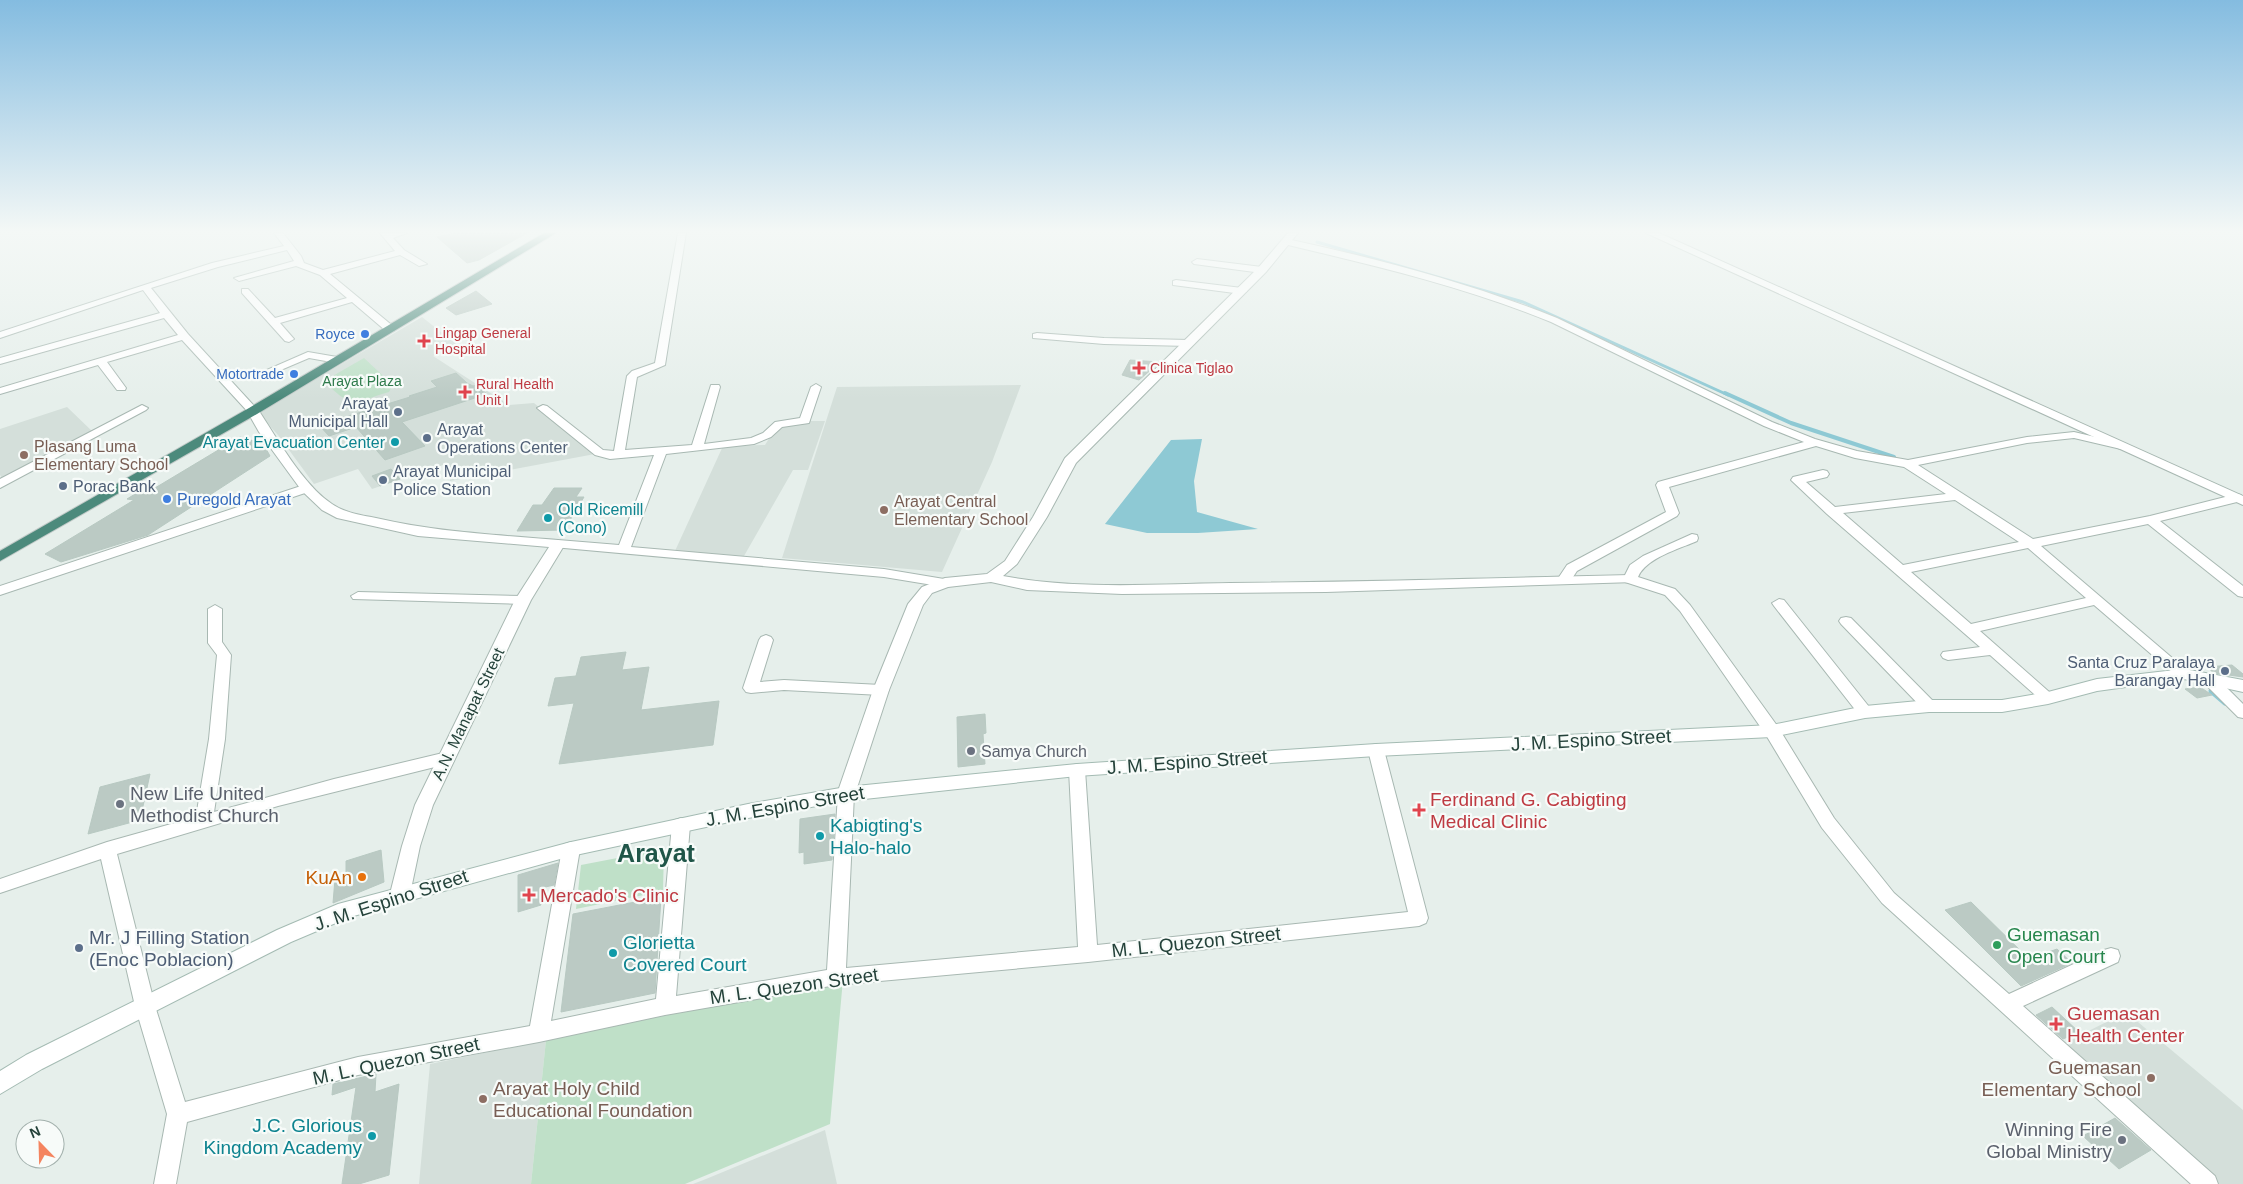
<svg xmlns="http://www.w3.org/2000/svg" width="2243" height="1184" font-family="Arial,sans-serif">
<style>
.built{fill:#d4dfda}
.green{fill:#bfe0c8}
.water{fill:#8ec9d4}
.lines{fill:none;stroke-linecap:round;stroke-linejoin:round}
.stream-far2{stroke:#8ec9d4;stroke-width:3}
.stream-far1{stroke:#8ec9d4;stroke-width:4}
.stream{stroke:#8ec9d4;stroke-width:5}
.building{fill:#bbcac4;stroke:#b8c9c2}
.minor-casing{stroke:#a8b8b2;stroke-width:2}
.tertiary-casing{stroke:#a8b8b2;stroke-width:2}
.secondary-casing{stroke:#a4bbb3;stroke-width:2}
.trunk-casing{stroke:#c2cac8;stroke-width:2}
.minor{fill:#fff;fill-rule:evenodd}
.tertiary{fill:#fff;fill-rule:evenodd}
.secondary{fill:#fff;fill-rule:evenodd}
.trunk{fill:#4c8a7c;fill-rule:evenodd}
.shop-dot{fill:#3f7fe0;stroke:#f7fbf9;stroke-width:2}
.health-dot{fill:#e0444e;stroke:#f7fbf9;stroke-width:2}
.service-dot{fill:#5c6f8a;stroke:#f7fbf9;stroke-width:2}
.culture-dot{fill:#0f9aa8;stroke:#f7fbf9;stroke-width:2}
.education-dot{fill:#8d6e63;stroke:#f7fbf9;stroke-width:2}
.worship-dot{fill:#6b7280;stroke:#f7fbf9;stroke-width:2}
.food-dot{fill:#e8710a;stroke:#f7fbf9;stroke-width:2}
.leisure-dot{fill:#2e9e5b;stroke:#f7fbf9;stroke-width:2}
.labels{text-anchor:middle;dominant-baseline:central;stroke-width:4.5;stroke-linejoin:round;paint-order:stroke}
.far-health-label{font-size:14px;fill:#be3a42;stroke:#f7fbf9;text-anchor:start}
.far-shop-label{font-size:14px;fill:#366cbe;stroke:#f7fbf9;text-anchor:end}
.far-park-label{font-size:14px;fill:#2d7a4b;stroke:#f7fbf9}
.service-label{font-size:16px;fill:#4e5e75;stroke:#f7fbf9;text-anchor:start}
.culture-label{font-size:16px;fill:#0d838f;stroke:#f7fbf9;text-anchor:end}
.education-label{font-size:16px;fill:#785e54;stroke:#f7fbf9;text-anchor:start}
.shop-label{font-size:16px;fill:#366cbe;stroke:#f7fbf9;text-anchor:start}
.street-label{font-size:16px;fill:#24423a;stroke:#f7fbf9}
.worship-label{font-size:16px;fill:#5b616d;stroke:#f7fbf9;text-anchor:start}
.near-street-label{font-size:19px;fill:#24423a;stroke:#f7fbf9}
.near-worship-label{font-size:19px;fill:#5b616d;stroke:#f7fbf9;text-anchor:start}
.near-health-label{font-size:19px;fill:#be3a42;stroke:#f7fbf9;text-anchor:start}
.near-culture-label{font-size:19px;fill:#0d838f;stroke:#f7fbf9;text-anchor:start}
.near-food-label{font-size:19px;fill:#c56008;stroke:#f7fbf9;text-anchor:end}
.near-leisure-label{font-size:19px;fill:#27864d;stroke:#f7fbf9;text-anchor:start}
.near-service-label{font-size:19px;fill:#4e5e75;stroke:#f7fbf9;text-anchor:start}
.near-education-label{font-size:19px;fill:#785e54;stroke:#f7fbf9;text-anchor:end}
.near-district-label{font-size:25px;font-weight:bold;fill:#1f5548;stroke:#f7fbf9}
</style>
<rect width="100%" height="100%" fill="#e6efeb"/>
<path class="built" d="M 422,317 L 460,347 L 433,356 L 509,405 L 534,403 L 595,454 L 450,481 L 449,463 L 372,489 L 358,469 L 314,484 L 278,435 L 258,413 Z
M 1021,385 L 992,462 L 942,572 L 782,558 L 837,387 Z
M 67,407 L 93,432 L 2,478 L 0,475 L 0,429 Z
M 809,421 L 825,421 L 808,470 L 793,470 L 744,556 L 675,551 L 723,446 L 765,445 L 778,424 Z
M 2126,1012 L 2243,1110 L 2243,1184 L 2217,1184 L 2061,1045 Z
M 546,1040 L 531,1184 L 419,1184 L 430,1064 Z
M 825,1130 L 837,1184 L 693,1184 L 706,1179 Z"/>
<path class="green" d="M 364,358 L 393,385 L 389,392 C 352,403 352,409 324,381 Z
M 664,849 L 663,891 L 576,909 L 581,865 Z
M 843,979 L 830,1124 L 685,1184 L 531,1184 L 546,1040 Z"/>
<path class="water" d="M 1202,439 L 1194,481 L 1197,512 L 1258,529 L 1198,533 L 1147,533 L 1105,524 L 1171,440 Z"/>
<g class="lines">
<path class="stream-far2" d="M 1317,242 L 1523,302 L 1728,395"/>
<path class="stream-far1" d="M 1725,393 L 1791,423 L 1894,457"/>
<path class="stream" d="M 2211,691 L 2225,703"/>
</g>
<path class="building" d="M 455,233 L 527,233 L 479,260 L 467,263 L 437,237 Z
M 476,291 L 492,304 L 456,315 L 446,308 Z
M 1130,360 L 1160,362 L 1139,380 L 1122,375 Z
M 456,373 L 467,383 L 473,386 L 477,385 L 487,394 L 402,422 L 425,446 L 385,460 L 356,427 L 329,436 L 319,425 L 410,397 L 409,396 L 437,387 L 431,381 Z
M 240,437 L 254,441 L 260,438 L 270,456 L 148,535 L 61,562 L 45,554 L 134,500 L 127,499 L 148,486 L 155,488 Z
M 391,469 L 400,479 L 380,486 L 372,476 Z
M 554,488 L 582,488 L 576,497 L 584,497 L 564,530 L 517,531 L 533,505 L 542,505 Z
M 626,652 L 622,670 L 649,667 L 641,710 L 719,701 L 713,745 L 559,764 L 574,703 L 548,706 L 555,678 L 576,676 L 581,657 Z
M 2232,665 L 2243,674 L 2243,677 L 2214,673 L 2207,667 Z
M 2200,687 L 2212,695 L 2197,698 L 2185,689 Z
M 985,714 L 986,733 L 983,734 L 985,764 L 958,767 L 957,717 Z
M 150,774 L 140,820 L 88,834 L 100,787 Z
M 835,814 L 832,860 L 804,864 L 804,852 L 799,853 L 800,819 Z
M 381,850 L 384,882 L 333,903 L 335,879 L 346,875 L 346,861 Z
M 558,863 L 554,885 L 541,888 L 541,905 L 518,912 L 518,875 Z
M 661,897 L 655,993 L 561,1012 L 573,914 Z
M 1971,902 L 2029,959 L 2057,949 L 2072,963 L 2021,986 L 1945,910 Z
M 2052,1007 L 2079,1032 L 2063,1039 L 2036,1015 Z
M 376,1074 L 375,1092 L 399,1084 L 389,1175 L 359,1184 L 342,1184 L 356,1087 L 332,1095 L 333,1084 Z
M 2115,1118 L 2151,1150 L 2119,1169 L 2083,1136 Z"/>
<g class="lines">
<defs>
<path id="minor" d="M 274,233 L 283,233 L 301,256 L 304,263 L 323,270 L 395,251 L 380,233 L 407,233 L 393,238 L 404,250 L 427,264 L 419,266 L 400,255 L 330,274 L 394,327 L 394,331 L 386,331 L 352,302 L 280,323 L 294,339 L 289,342 L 285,341 L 242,293 L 242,289 L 248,289 L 275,318 L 347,298 L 320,275 L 296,266 L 239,281 L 234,278 L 294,261 L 287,250 L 218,267 L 151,288 L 188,334 L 257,409 L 259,411 L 257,413 L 249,413 L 182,340 L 107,362 L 126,388 L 125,390 L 117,390 L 98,365 L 0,394 L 0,388 L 178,335 L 164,318 L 0,364 L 0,358 L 160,313 L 143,290 L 0,338 L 0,332 L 212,263 L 284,246 Z
M 678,233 L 686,233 L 665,365 L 637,377 L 625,450 L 692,445 L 711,385 L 719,385 L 720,387 L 704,444 L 751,438 L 763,433 L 775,422 L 800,418 L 811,387 L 816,384 L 821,387 L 809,423 L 782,427 L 771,437 L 754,444 L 666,454 L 631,547 L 884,569 L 950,580 L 952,583 L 950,586 L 945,587 L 884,577 L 553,547 L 551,544 L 558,540 L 619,545 L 654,455 L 610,459 L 595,455 L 537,408 L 543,405 L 547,406 L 603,450 L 614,451 L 627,376 L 632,371 L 655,363 Z
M 1287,239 C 1379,259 1470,283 1557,318 L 1772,422 L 1815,439 L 1857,451 L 1908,460 L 2027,437 L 2074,432 L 2125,444 L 2127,446 L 2125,448 L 2121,449 L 2074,438 L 2027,443 L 1918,465 L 2033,539 L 2150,516 L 2237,494 L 2241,495 L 2243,498 L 2241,501 L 2160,521 L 2243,586 L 2243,597 L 2238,596 L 2148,524 L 2041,546 L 2191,674 L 2189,678 L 2179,678 L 2094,605 L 1980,631 L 2056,698 L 2053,702 L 2043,702 L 1990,655 L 1948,660 L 1943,658 L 1941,655 L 1943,652 L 1980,647 L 1827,514 L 1791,480 L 1793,477 L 1823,470 L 1827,471 L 1829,474 L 1827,477 L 1806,482 L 1835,507 L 1946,494 L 1904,467 L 1855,458 L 1816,446 L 1669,487 L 1679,513 L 1677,516 L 1577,571 L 1569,583 L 1559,583 L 1557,580 L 1567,565 L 1666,512 L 1656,485 L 1658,482 L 1804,442 L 1764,426 L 1551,322 C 1463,286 1376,266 1284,244 L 1283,242 ZM 1955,500 L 2019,542 L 1903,565 L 1843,513 ZM 2028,548 L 2086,598 L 1971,624 L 1911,572 Z
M 1197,259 L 1262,267 L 1267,270 L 1262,273 L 1194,264 L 1192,262 Z
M 1176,280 L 1242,288 L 1247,291 L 1242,294 L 1173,285 L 1173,281 Z
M 1037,333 L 1104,338 L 1189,340 L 1194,343 L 1189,346 L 1104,344 L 1033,338 L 1033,334 Z
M 308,352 L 337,357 L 342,360 L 337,363 L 309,358 L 262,378 L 258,379 L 253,376 Z
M 142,405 L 148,408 L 146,410 L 0,488 L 0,479 Z
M 307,484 L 313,488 L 311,491 L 0,595 L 0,586 Z
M 1692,534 L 1697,535 L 1698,538 L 1697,541 C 1679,549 1646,558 1638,577 L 1675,589 L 1690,605 L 1778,727 L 1834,818 L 1894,893 L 2009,994 L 2104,950 L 2111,948 L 2118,950 L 2120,956 L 2118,962 L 2023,1006 L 2215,1176 L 2218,1184 L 2191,1184 L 1882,903 L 1822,828 L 1766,735 L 1680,611 L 1665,595 L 1625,582 L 1623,579 L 1630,565 L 1643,556 Z
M 358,592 L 523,596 L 530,600 L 523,604 L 353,599 L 351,596 Z
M 1779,599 L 1784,600 L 1870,708 L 1873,712 L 1870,716 L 1860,716 L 1774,606 L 1772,603 Z
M 215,605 L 222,609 L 222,642 L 231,655 L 225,739 L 214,812 L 334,779 L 447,752 L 453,754 L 455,758 L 453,762 L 447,764 L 278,806 L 117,854 L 155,1006 L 185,1102 L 358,1057 L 530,1026 L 562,849 L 565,844 L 571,842 L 577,844 L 580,849 L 551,1021 L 656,999 L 672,825 L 675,820 L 681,818 L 687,820 L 690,825 L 676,996 L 827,970 L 838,794 L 840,790 L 846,788 L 852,790 L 854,794 L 846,968 L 1078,947 L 1069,770 L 1071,766 L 1077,764 L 1083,766 L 1085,770 L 1097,945 L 1408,912 L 1368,750 L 1370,746 L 1376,744 L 1382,746 L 1384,750 L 1428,918 L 1426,923 L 1419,926 L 1088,962 L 836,985 L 665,1015 L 539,1042 L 358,1075 L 187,1122 L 176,1184 L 154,1184 L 167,1114 L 135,1006 L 101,859 L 0,893 L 0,879 L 107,842 L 196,817 L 209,739 L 217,655 L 208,643 L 208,609 Z
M 1846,617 L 1851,618 L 1934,702 L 1937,706 L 1934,710 L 1924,710 L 1841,624 L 1839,621 L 1841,618 Z
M 766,635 L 771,637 L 773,640 L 760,682 L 784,680 L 881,685 L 886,686 L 889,690 L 886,694 L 881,695 L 784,690 L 751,693 L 746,692 L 743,688 L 759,640 L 761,637 Z
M 2211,676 L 2216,677 L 2243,704 L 2243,718 L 2238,717 L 2206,685 L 2203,681 L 2206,677 Z"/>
<path id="tertiary" d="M 1288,233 L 1298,233 L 1266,272 L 1076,463 L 1047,517 L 1017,564 L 1003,576 C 1075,590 1157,584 1230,583 C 1363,582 1497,578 1630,575 L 1635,576 L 1637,579 L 1635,582 L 1326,592 L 1122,594 L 1027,590 L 991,582 L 948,587 L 932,593 L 923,605 L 889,690 L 855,794 L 852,799 L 846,801 L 840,799 L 837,794 L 873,690 L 908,604 L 922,587 L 945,578 L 987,574 L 1005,561 L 1033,517 L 1065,458 L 1258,268 Z
M 1646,233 L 1659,233 L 2243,496 L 2243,505 Z
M 253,407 L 257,408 C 277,438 303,485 332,504 C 345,513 361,515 376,518 C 436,532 497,535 558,540 L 565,544 L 531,600 L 433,805 L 420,846 L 410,894 L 407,900 L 400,902 L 393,900 L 390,894 L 402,846 L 415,805 L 515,600 L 549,547 L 418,536 L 337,518 L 322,510 L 302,491 L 259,432 L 247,411 Z"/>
<path id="secondary" d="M 2184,669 L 2243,680 L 2243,692 L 2184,679 L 2097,691 L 2048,704 L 2002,712 L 1929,712 L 1865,718 L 1772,737 L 1376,756 L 1077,776 L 846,801 L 748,818 L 571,856 L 350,917 L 291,942 L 42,1069 L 0,1094 L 0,1071 L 26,1055 L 277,930 L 338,904 L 571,842 L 748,804 L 846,787 L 1077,764 L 1376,744 L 1772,725 L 1865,706 L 1929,700 L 2002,700 L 2048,692 L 2097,679 Z"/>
<path id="trunk" d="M 544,233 L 556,233 L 257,414 L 0,561 L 0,551 L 249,408 Z"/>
</defs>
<use href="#minor" class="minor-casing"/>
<use href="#tertiary" class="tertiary-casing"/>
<use href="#secondary" class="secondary-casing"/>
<use href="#trunk" class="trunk-casing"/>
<use href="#minor" class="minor"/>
<use href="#tertiary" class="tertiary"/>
<use href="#secondary" class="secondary"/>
<use href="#trunk" class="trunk"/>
</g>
<linearGradient id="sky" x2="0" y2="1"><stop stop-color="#84bce0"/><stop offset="0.58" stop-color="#f4f8f6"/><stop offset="1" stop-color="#f4f8f6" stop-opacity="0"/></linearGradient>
<rect width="2243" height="399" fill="url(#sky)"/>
<g class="shop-dot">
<circle cx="365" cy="334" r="5"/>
<circle cx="294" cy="374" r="5"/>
<circle cx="167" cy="499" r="5"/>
</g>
<g class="health-dot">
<path d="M421.5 333.5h5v5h5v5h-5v5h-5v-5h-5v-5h5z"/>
<path d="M1136.5 360.5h5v5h5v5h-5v5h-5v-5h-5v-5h5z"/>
<path d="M462.5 384.5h5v5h5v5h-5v5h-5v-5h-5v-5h5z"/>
<path d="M1416.5 802.5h5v5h5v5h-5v5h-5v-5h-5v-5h5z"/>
<path d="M526.5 887.5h5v5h5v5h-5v5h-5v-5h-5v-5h5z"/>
<path d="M2053.5 1016.5h5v5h5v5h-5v5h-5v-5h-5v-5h5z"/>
</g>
<g class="service-dot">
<circle cx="398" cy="412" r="5"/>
<circle cx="427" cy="438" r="5"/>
<circle cx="383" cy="480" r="5"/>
<circle cx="63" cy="486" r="5"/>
<circle cx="2225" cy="671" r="5"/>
<circle cx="79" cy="948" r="5"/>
</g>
<g class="culture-dot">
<circle cx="395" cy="442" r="5"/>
<circle cx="548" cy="518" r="5"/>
<circle cx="820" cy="836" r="5"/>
<circle cx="613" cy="953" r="5"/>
<circle cx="372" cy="1136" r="5"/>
</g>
<g class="education-dot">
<circle cx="24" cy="455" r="5"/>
<circle cx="884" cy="510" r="5"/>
<circle cx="2151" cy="1078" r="5"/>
<circle cx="483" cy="1099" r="5"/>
</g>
<g class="worship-dot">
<circle cx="971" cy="751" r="5"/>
<circle cx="120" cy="804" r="5"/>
<circle cx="2122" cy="1140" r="5"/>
</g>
<circle class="food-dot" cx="362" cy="877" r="5"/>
<circle class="leisure-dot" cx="1997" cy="945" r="5"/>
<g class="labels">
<g class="far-health-label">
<text x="435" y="333">Lingap General<tspan x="435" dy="16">Hospital</tspan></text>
<text x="1150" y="368">Clinica Tiglao</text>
<text x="476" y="384">Rural Health<tspan x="476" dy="16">Unit I</tspan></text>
</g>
<g class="far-shop-label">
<text x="355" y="334">Royce</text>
<text x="284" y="374">Motortrade</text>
</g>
<g class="far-park-label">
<text x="362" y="381">Arayat Plaza</text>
</g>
<g class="service-label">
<text x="388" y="403" text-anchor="end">Arayat<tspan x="388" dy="18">Municipal Hall</tspan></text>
<text x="437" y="429">Arayat<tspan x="437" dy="18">Operations Center</tspan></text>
<text x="393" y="471">Arayat Municipal<tspan x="393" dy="18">Police Station</tspan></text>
<text x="73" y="486">Porac Bank</text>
<text x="2215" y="662" text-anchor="end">Santa Cruz Paralaya<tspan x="2215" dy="18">Barangay Hall</tspan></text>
</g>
<g class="culture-label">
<text x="385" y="442">Arayat Evacuation Center</text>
<text x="558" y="509" text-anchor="start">Old Ricemill<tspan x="558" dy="18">(Cono)</tspan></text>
</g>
<g class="education-label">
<text x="34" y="446">Plasang Luma<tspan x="34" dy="18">Elementary School</tspan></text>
<text x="894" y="501">Arayat Central<tspan x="894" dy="18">Elementary School</tspan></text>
</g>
<g class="shop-label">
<text x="177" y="499">Puregold Arayat</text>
</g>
<g class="street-label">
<text transform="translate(468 714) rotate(-64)">A.N. Manapat Street</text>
</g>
<g class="worship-label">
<text x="981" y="751">Samya Church</text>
</g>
<g class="near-street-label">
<text transform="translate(1591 740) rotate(-3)">J. M. Espino Street</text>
<text transform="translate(1187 762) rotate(-4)">J. M. Espino Street</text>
<text transform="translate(785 806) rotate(-10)">J. M. Espino Street</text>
<text transform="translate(391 900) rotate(-18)">J. M. Espino Street</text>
<text transform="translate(1196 942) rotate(-6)">M. L. Quezon Street</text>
<text transform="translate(794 986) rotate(-8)">M. L. Quezon Street</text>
<text transform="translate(396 1061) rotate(-12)">M. L. Quezon Street</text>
</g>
<g class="near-worship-label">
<text x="130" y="793">New Life United<tspan x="130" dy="22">Methodist Church</tspan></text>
<text x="2112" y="1129" text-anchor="end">Winning Fire<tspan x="2112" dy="22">Global Ministry</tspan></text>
</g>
<g class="near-health-label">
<text x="1430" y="799">Ferdinand G. Cabigting<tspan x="1430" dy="22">Medical Clinic</tspan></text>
<text x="540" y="895">Mercado's Clinic</text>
<text x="2067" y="1013">Guemasan<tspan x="2067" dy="22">Health Center</tspan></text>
</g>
<g class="near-culture-label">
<text x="830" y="825">Kabigting's<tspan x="830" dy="22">Halo-halo</tspan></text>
<text x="623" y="942">Glorietta<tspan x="623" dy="22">Covered Court</tspan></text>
<text x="362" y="1125" text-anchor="end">J.C. Glorious<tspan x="362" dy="22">Kingdom Academy</tspan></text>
</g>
<g class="near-food-label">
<text x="352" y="877">KuAn</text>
</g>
<g class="near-leisure-label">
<text x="2007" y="934">Guemasan<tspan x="2007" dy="22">Open Court</tspan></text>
</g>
<g class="near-service-label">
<text x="89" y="937">Mr. J Filling Station<tspan x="89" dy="22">(Enoc Poblacion)</tspan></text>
</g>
<g class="near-education-label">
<text x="2141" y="1067">Guemasan<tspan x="2141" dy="22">Elementary School</tspan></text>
<text x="493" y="1088" text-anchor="start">Arayat Holy Child<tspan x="493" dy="22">Educational Foundation</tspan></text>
</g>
<g class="near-district-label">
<text x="656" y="853">Arayat</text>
</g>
</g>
<g transform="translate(40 1144) rotate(337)"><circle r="24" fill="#f7fbf9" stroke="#a3b1ad"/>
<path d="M0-4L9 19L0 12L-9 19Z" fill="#f4845f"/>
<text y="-8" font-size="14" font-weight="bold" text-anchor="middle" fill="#24423a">N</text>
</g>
</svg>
